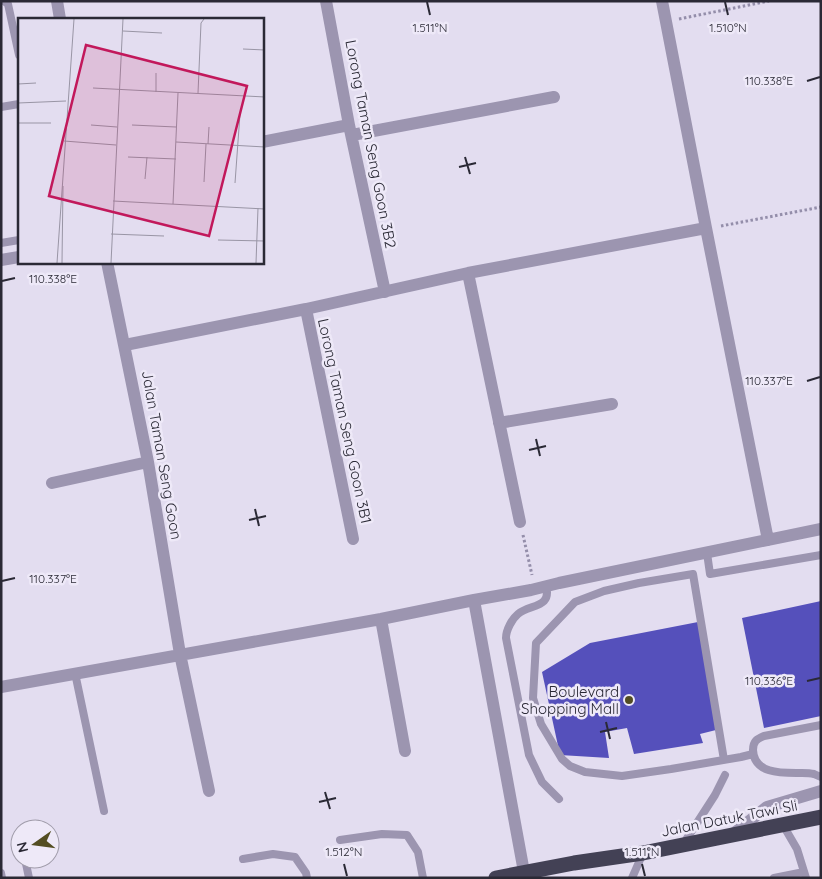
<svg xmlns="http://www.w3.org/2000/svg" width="822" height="879" font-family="Quicksand,sans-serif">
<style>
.building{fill:#5550bb}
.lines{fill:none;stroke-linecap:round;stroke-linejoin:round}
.path{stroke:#948eaa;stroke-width:3;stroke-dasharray:2.5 2.5;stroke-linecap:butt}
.lane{stroke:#9c95b0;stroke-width:8}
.street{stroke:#9c95b0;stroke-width:12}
.highway{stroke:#434155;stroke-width:15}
.ticks{fill:none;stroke:#2a2935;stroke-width:2}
.poi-dot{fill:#534d22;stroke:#eee9f8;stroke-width:2}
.labels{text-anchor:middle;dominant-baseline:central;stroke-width:5;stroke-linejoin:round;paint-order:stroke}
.street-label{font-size:15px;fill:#2a2935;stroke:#eee9f8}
.poi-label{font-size:15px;fill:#2a2935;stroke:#eee9f8;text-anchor:end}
.inset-road{fill:none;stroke:#9995a5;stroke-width:1}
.view{fill:#c2185b;fill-opacity:0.15;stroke:#c2185b;stroke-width:2.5}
.inset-edge{fill:none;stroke:#2a2935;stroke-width:2.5}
.ticks-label{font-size:12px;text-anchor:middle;fill:#2a2935;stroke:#eee9f8;stroke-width:5;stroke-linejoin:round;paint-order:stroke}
</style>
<rect width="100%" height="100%" fill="#e3ddf0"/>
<path class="building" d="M 821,601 L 821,716 L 764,728 L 742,618 Z
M 698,622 L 716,730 L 700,734 L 703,743 L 634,754 L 627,728 L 605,732 L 609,758 L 560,755 L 542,672 L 590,643 Z"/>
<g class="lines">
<path class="path" d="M 679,19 L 769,1
M 721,226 L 821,207
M 523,535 L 532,575"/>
<path class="lane" d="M 4,1 L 8,4 L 19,55
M 1,107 L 19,104
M 1,243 L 19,240
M 707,553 L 710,574 L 821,555
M 546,586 C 552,608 530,604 518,614 C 512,619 506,630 506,638 L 529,755 L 542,782 L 559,799
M 75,673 L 104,811
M 821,725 L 764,736 C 757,739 753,741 753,750 C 754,775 784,773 802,773 C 805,773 810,773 814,774 C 816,775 818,776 821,777
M 724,760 L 693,574 L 639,583 L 604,591 L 575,602 L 536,643 L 533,698 L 541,724 L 562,759 L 570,766 L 585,772 L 622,776 L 671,769 L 741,757 L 753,754
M 783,825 L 797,849 L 806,878
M 340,840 L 382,834 L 407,835 L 418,852 L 423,878
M 684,843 L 715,795 L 725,775
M 25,859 L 29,878
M 243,859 L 273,854 L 295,857 L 306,873 L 307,878
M 1,873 L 2,878
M 632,878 L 643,853
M 774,878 L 804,872"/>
<path class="street" d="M 57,1 L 60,19
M 326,1 L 349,125 L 385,292
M 662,1 L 706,228 L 768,540
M 352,135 L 554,97
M 262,142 L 349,125
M 1,260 L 19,257
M 107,262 L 148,462 L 180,654 L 209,791
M 468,273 L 520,522
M 306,309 L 353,539
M 125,345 L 306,309 L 468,273 L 706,228
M 499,423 L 612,404
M 52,483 L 148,462
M 474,600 L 524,872
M 381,619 L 405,751
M 1,687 L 381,619 L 474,600 L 531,590 L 559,583 L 821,529
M 732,835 L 767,807 L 821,791"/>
<path class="highway" d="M 496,878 L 574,863 L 643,853 L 821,817"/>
</g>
<path class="ticks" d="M 427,2 L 430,15M 725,2 L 728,15M 807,81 L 820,77M 465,157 L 470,174M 459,167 L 476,163M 2,281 L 15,278M 807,381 L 820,377M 536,439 L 540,456M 529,450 L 546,446M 255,509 L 259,526M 249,520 L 266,516M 2,581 L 15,578M 807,681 L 820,678M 606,722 L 610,739M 600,732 L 617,728M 325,792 L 330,809M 319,802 L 336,798M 344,864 L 347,876M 642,864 L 645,876"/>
<circle class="poi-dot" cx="629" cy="700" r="5"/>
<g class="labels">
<g class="street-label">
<text transform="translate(371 144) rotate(79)">Lorong Taman Seng Goon 3B2</text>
<text transform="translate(345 421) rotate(78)">Lorong Taman Seng Goon 3B1</text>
<text transform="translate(162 455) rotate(80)">Jalan Taman Seng Goon</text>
<text transform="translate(729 818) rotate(-11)">Jalan Datuk Tawi Sli</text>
</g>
<g class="poi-label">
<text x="619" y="691">Boulevard<tspan x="619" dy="17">Shopping Mall</tspan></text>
</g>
</g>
<g transform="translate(18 18)">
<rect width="246" height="246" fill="#e3ddf0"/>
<path class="inset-road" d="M 105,13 L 144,15M 225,31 L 247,32M 0,66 L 18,65M 75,70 L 247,79M 138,74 L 138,55M 180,75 L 183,5 L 186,1M 0,85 L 48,83M 0,105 L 33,105M 73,107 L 99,109M 114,107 L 158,109M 46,123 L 98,127M 158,124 L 247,129M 190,126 L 191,109M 110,139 L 158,141M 127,161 L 129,139M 186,164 L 188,126M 217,165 L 222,96M 95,183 L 247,191M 155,186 L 160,75M 93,216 L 146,218M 200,222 L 247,223M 39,245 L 56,1M 44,245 L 45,168M 93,245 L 105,1M 238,245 L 240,190"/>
<path class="view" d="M 68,27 L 229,68 L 191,218 L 31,178 Z"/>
<rect width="246" height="246" class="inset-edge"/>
</g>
<g class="ticks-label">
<text x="430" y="32">1.511°N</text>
<text x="728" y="32">1.510°N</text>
<text x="769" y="85">110.338°E</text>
<text x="53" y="283">110.338°E</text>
<text x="769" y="385">110.337°E</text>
<text x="53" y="583">110.337°E</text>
<text x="769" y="685">110.336°E</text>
<text x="344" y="856">1.512°N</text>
<text x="642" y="856">1.511°N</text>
</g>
<rect width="822" height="879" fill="none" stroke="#2a2935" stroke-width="5"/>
<g transform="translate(35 844) rotate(256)"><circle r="24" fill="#eee9f8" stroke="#a09caa"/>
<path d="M0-4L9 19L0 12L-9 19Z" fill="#534d22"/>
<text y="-8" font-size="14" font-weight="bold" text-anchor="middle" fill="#2a2935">N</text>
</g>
</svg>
